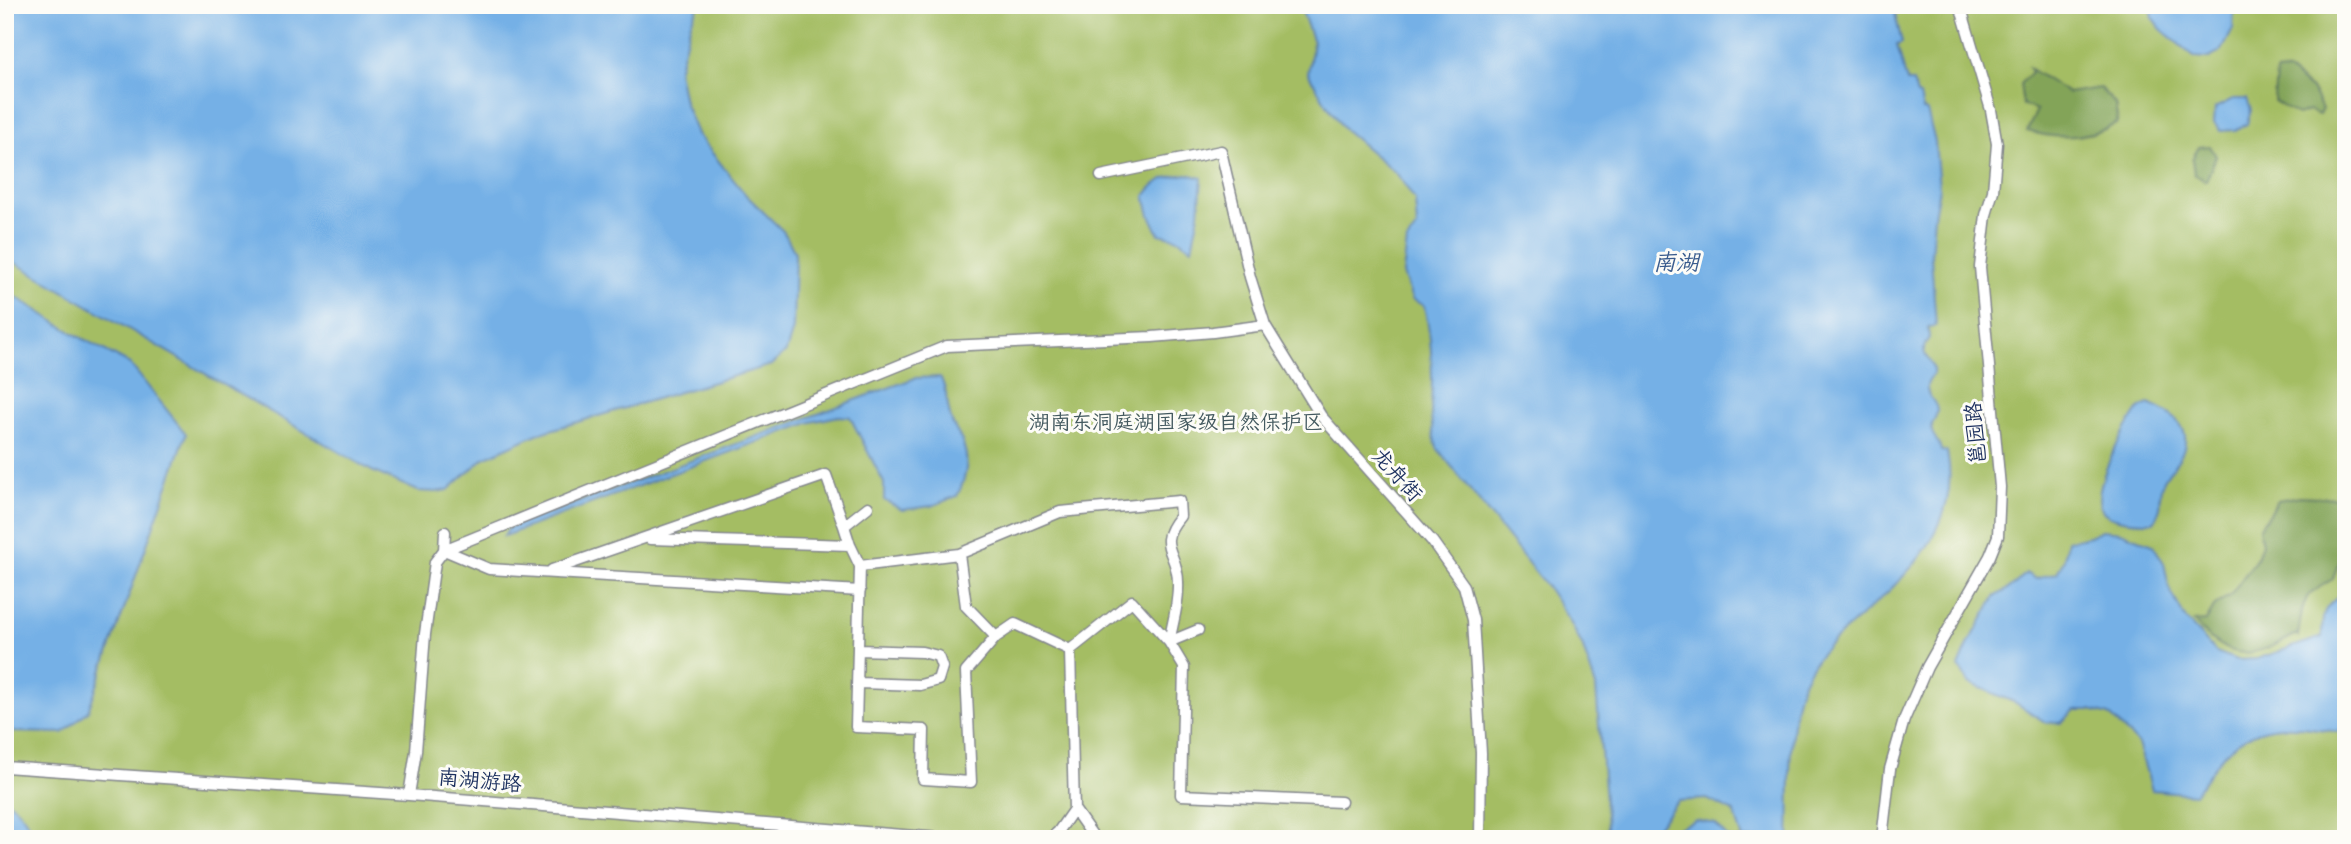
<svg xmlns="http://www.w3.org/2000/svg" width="2351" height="844" font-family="'Architects Daughter','LXGW WenKai TC',sans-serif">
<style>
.green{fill:#a4bd63;stroke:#607660;stroke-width:2}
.forest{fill:#83a459;stroke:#4f6a5c;stroke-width:2}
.water{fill:#74b0e6;stroke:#4870a2;stroke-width:2}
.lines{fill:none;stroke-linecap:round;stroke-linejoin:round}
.minor-casing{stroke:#84878d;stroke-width:13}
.minor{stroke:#fff;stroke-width:10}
.labels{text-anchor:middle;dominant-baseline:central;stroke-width:6;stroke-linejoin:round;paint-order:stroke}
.park-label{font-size:21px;fill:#445a60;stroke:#fdfcf7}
.street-label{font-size:21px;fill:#1b2f5e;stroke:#fdfcf7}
.water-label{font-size:23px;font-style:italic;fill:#3a5c8e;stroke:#fdfcf7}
</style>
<rect width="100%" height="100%" fill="#fdfcf7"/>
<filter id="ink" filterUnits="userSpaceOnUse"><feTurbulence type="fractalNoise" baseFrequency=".0143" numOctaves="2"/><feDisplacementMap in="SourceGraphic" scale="14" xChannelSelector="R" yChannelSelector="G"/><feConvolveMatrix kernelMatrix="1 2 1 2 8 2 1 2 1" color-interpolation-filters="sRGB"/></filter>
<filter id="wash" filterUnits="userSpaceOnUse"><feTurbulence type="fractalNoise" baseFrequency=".00686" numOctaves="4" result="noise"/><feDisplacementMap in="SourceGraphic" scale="28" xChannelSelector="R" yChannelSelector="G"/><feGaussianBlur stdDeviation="1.57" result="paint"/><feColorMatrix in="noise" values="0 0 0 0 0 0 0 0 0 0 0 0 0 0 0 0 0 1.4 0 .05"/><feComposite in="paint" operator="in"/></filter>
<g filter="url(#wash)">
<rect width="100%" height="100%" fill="#eddfbc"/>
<path class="green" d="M 5,5 L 2346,5 L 2346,839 L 5,839 Z"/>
<path class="forest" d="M 2029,68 L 2068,93 L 2100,88 L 2115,104 L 2118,123 C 2090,138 2058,140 2027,131 L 2037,110 L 2023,105 L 2020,84 L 2031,72 Z
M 2288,71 L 2312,90 L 2322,109 L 2319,115 L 2309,111 L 2297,115 L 2274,101 L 2276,72 Z
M 2210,146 L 2216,156 L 2206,181 L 2194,174 L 2192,159 L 2199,147 Z
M 2299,496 L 2339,498 L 2340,522 L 2346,528 L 2346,540 L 2333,579 C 2300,598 2304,600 2298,636 L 2297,634 C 2252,658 2231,664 2194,622 L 2206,621 L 2214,607 L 2231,594 L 2257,558 L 2262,544 L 2259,529 L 2278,500 Z"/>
<path class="water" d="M 5,5 L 699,5 L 691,22 L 678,71 L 684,102 L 697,134 L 745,194 L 784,232 L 795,253 L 793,329 L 786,352 L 771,365 L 537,434 L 484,458 L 448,490 L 436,492 L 418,491 L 372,471 L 5,257 Z
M 1296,5 L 1893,5 L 1902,43 L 1897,45 L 1907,82 L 1913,82 L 1917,95 L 1920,96 L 1923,110 L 1927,111 L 1935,142 L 1939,188 L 1934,216 L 1931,256 L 1936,326 L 1928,327 L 1929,338 C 1915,357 1935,358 1933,373 C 1932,378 1927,381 1927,387 C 1926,398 1938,401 1937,412 C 1936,419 1929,424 1932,432 C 1935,440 1940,442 1941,451 L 1947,452 C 1963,528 1904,579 1852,624 C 1833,641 1815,656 1804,680 C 1786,719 1791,795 1789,839 L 1743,839 L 1734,812 L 1707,799 L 1678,801 L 1647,839 L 1608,839 L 1596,687 L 1582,645 L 1569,620 L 1547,587 L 1437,448 C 1428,421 1432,404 1432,377 C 1432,353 1430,329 1424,306 L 1412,299 L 1403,274 L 1407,241 L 1417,227 L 1415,200 L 1397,174 L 1343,128 L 1324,100 L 1308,73 L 1313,42 L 1303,14 Z
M 2153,5 L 2234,5 L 2233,29 L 2227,41 L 2221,52 L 2209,58 L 2194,57 L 2161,29 L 2153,18 L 2151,7 Z
M 2233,99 L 2247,99 L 2251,110 L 2247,124 L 2235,130 L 2220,131 L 2214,123 L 2215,108 Z
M 1188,174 L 1202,178 L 1199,214 L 1192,248 L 1176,238 L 1159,234 L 1150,215 L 1145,196 C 1156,179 1168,176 1188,174 Z
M 5,290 L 76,335 L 130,364 L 186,434 L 88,711 L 63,733 L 5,732 Z
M 940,377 C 948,390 946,404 951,419 C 953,428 960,435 963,444 C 970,462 966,479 957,496 L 932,506 L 902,510 L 884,500 L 884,483 L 850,417 L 839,416 L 811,422 L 504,536 L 509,528 L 915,378 Z
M 2149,404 C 2172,413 2196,428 2180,457 C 2174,467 2166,474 2162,485 C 2158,492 2162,499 2160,507 C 2159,512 2156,517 2154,522 C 2141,522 2110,522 2102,510 C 2089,491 2124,430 2136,413 C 2138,409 2144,406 2149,404 Z
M 2102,530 L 2121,532 L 2153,545 L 2164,563 L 2169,588 L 2186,620 L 2216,652 L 2237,660 L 2257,659 L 2322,637 C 2322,608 2324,609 2346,590 L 2346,733 C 2297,726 2257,716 2220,759 C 2211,770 2204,783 2194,794 L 2152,790 L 2138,744 L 2109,715 L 2091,710 L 2075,710 L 2061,723 L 2045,722 L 2016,703 L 1969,683 L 1959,667 L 1969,643 L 1995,597 L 2013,586 L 2026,573 L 2036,579 L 2057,573 L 2064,559 L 2067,541 L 2089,536 Z
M 5,799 C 20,810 29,821 33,839 L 5,839 Z
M 1695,820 L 1715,824 L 1729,839 L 1669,839 L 1676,829 Z"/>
</g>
<g filter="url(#ink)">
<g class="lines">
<defs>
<path id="minor" d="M 1101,176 L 1221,151 L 1250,277 L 1265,325 L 1321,416 L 1432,541 L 1464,586 L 1473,620 L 1481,753 L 1480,839
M 445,532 L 444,550 L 489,569 L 860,591
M 650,539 L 850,545
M 959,554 L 966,606 L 996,637
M 860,566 L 850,545 L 844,526 L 868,507
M 552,570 L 826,475 L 844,526
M 1169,642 L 1198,630
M 1070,650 L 1015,624 L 996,637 L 966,672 L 971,782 L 923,779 L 924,730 L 856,727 L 860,566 L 959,554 L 1060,512 L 1179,501 L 1180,516 C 1154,547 1178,551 1178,582 C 1179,602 1173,622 1169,642
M 858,683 L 920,685 L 938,680 L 942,667 L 938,656 L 922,652 L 858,650
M 5,767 L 409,795 L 952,839
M 409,795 L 416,751 L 425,634 L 435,562 L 444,550 L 947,346 L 1152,337 L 1213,332 L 1265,325
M 1074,809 L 1070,650 L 1132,601 L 1169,642 L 1184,667 L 1181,795 L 1341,802
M 1050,839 L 1058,832 L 1074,809 L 1095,839
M 1882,839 L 1890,769 L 1904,720 L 1927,667 L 1990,556 L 1998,536 L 2000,487 L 1980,267 L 1986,215 L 1993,191 L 1997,144 L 1991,110 L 1960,5"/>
</defs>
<use href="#minor" class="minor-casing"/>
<use href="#minor" class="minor"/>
</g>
</g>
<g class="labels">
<g class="park-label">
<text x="1176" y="422">湖南东洞庭湖国家级自然保护区</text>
</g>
<g class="street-label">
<text transform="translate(1976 433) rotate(-95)">邕园路</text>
<text transform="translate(1397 475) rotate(48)">龙舟街</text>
<text transform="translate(480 781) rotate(5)">南湖游路</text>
</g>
<g class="water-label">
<text x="1676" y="263">南湖</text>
</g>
</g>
<rect width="2351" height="844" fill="none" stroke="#fdfcf7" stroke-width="28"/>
</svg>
